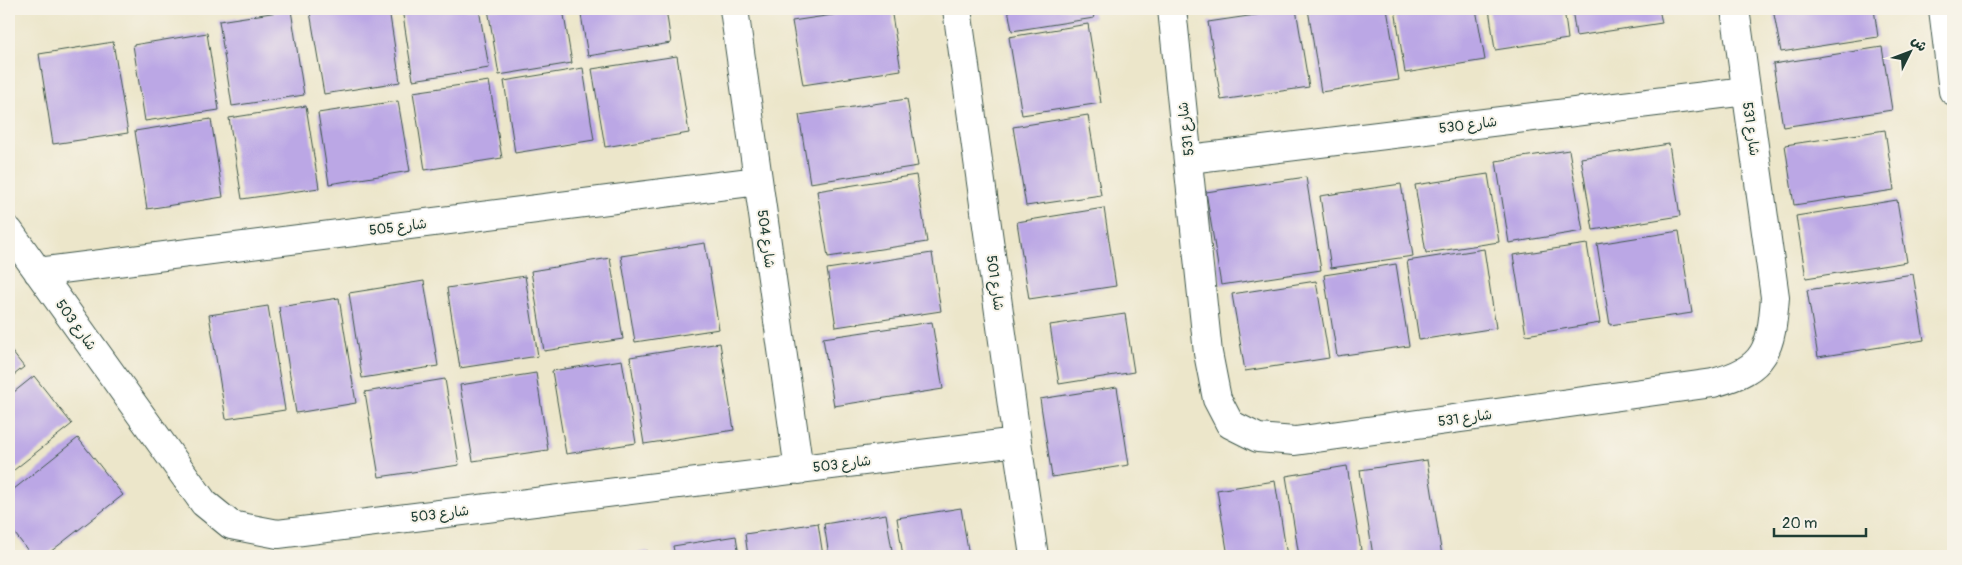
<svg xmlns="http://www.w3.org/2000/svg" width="1962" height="565" font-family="Pangolin,'Playpen Sans Arabic',sans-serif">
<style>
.building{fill:#bba7e5}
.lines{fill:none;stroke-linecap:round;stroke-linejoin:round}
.minor-casing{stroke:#3e564a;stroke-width:30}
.minor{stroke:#fff;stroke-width:28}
.labels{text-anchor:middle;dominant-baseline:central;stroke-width:4;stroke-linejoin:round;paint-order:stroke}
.street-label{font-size:14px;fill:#1f3d34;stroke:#f7f3e8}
</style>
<rect width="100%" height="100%" fill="#f7f3e8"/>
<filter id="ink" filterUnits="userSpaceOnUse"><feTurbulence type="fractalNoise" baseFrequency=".02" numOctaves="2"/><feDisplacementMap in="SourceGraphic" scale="10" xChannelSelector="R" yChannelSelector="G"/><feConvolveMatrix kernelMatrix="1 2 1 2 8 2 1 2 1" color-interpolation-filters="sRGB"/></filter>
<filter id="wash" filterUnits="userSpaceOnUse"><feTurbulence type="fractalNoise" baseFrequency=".0096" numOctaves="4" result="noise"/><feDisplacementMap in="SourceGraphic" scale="20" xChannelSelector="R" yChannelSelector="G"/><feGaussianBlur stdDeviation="1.12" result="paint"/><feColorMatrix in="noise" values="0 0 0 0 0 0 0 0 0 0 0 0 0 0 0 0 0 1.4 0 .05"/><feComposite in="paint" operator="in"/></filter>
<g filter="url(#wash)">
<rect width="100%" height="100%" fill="#ece6ca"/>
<g id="blocks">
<path class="building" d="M 330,9 L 389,9 L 400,82 L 324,94 L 310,12 Z
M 402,9 L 479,9 L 489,68 L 413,80 Z
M 488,9 L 563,9 L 572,63 L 499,75 Z
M 580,9 L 666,9 L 671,43 L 588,56 Z
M 873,9 L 891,9 L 901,70 L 803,85 L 792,21 Z
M 1008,9 L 1092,9 L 1094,18 L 1012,31 Z
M 1296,9 L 1309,87 L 1221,100 L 1208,22 Z
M 1308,9 L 1387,9 L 1399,80 L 1321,92 Z
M 1395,9 L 1476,9 L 1485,60 L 1405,73 Z
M 1489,9 L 1564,9 L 1568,39 L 1495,50 Z
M 1572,9 L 1659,9 L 1662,23 L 1576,36 Z
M 1773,9 L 1874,9 L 1878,37 L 1781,52 Z
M 291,10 L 304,95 L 232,106 L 219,21 Z
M 1088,24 L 1101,103 L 1022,115 L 1009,37 Z
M 207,33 L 219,110 L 145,121 L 133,45 Z
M 113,42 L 128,133 L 53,144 L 39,54 Z
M 1882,47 L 1892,110 L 1783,127 L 1773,64 Z
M 677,56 L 689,133 L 605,147 L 592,69 Z
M 583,68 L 594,140 L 515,153 L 504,81 Z
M 489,81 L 502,158 L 425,170 L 413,92 Z
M 907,99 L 918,166 L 810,183 L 799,115 Z
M 398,101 L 410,171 L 329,184 L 318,113 Z
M 306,106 L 319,188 L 242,199 L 229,118 Z
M 1088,115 L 1101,195 L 1026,206 L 1013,127 Z
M 211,119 L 223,197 L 147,209 L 135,131 Z
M 1885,130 L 1894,190 L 1794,205 L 1785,145 Z
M 1669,144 L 1680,216 L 1593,230 L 1581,158 Z
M 1569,150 L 1583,231 L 1509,243 L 1496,161 Z
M 1488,174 L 1499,242 L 1426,253 L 1415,185 Z
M 916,175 L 927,242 L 828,257 L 817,191 Z
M 1306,177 L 1321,270 L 1221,285 L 1206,192 Z
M 1401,184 L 1413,256 L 1331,268 L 1320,196 Z
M 1897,200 L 1907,262 L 1806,278 L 1796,216 Z
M 1104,208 L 1116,286 L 1029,299 L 1017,222 Z
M 1679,231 L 1692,313 L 1610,325 L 1597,244 Z
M 705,243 L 719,329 L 635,342 L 621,256 Z
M 1587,244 L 1600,323 L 1526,335 L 1513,255 Z
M 1484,249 L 1496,328 L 1419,340 L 1407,261 Z
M 932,253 L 941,311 L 836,327 L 827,269 Z
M 610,258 L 623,339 L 544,351 L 531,271 Z
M 1396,264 L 1409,346 L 1337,356 L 1324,275 Z
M 1913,274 L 1924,340 L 1818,357 L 1807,290 Z
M 525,276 L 538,356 L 460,368 L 447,288 Z
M 424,281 L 438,366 L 362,378 L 349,293 Z
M 1316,281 L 1329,358 L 1245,371 L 1232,294 Z
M 339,298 L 356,403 L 296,413 L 279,307 Z
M 268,306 L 285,410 L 226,419 L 209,315 Z
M 1125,314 L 1134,372 L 1059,384 L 1050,325 Z
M 932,322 L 943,389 L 834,406 L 823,338 Z
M 720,343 L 734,430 L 644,444 L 630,357 Z
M 9,348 L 24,367 L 9,379 Z
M 622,360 L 636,443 L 566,454 L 552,371 Z
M 536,373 L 548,450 L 473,461 L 460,385 Z
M 34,376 L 72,424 L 9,474 L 9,396 Z
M 445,379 L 459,465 L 379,477 L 365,392 Z
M 1117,387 L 1129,465 L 1052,477 L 1040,399 Z
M 78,438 L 123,495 L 45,556 L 32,556 L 9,526 L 9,493 Z
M 1427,460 L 1442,556 L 1373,556 L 1360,470 Z
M 1347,466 L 1362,556 L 1299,556 L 1286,476 Z
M 1275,481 L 1287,556 L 1228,556 L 1217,490 Z
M 961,508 L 969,556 L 903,556 L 897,518 Z
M 886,514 L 893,556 L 829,556 L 824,524 Z
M 818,523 L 823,556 L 748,556 L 745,534 Z
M 736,536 L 739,556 L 675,556 L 673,546 Z
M 648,551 L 649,556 L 623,556 L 623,555 Z"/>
</g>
</g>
<g filter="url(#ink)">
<use href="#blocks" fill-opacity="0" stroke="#3e564a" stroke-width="1"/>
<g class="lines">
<defs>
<path id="minor" d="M 734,9 L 799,470
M 957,9 L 1017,442 L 1034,556
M 1172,9 L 1208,353 L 1217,399 L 1230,424 L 1258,438 L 1295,441 L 1713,383 C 1767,369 1771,349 1775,297 L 1735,9
M 1943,9 L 1953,91
M 1189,159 L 1746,91
M 9,231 L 204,503 L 231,525 L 278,534 L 1017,442
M 38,272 L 758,181"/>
</defs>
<use href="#minor" class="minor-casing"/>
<use href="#minor" class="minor"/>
</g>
</g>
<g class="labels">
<g class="street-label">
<text transform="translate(1468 125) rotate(-7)">شارع 530</text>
<text transform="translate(1186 129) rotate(-97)">شارع 531</text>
<text transform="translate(1751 129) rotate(82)">شارع 531</text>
<text transform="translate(398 227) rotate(-7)">شارع 505</text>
<text transform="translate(766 239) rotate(82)">شارع 504</text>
<text transform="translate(995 283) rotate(82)">شارع 501</text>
<text transform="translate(76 325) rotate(54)">شارع 503</text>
<text transform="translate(1465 418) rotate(-8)">شارع 531</text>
<text transform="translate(842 464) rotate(-7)">شارع 503</text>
<text transform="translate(440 514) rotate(-7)">شارع 503</text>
</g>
</g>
<rect width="1962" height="565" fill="none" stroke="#f7f3e8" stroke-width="30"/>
<g transform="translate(1910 52) rotate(48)" stroke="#f7f3e8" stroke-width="4" paint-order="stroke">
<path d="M0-4L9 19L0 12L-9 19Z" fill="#1f3d34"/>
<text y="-8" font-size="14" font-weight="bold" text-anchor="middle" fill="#1f3d34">ش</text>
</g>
<path d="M1774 528v8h92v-8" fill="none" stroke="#1f3d34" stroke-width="2.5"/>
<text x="1782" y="528" font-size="15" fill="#1f3d34" stroke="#f7f3e8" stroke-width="4" paint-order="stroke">20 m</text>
</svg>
